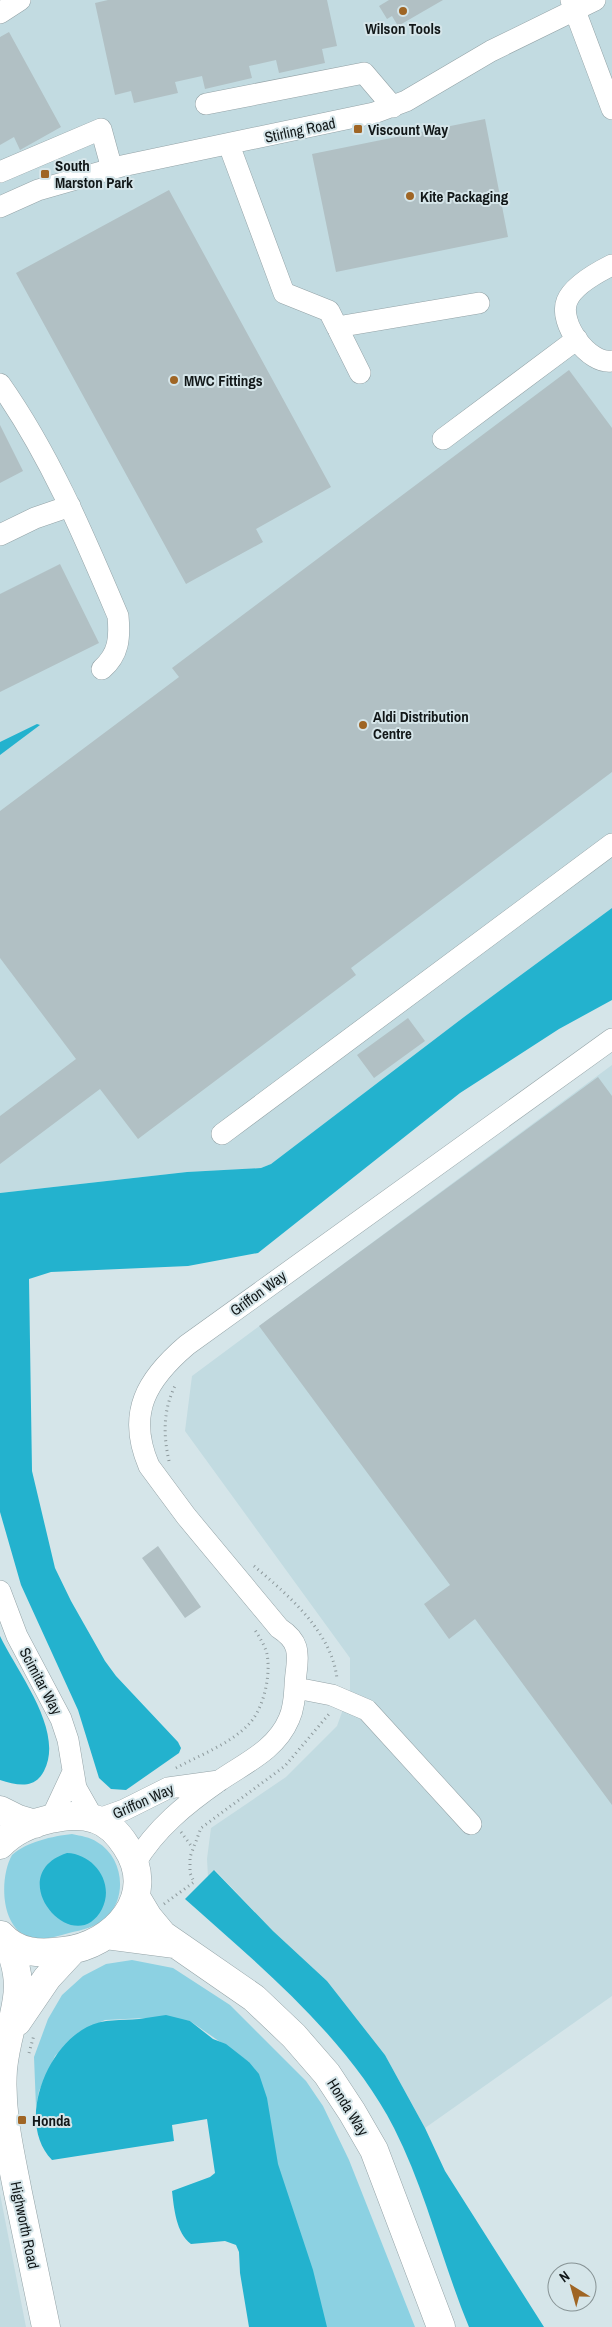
<svg xmlns="http://www.w3.org/2000/svg" width="612" height="2327" font-family="'Archivo Narrow',sans-serif">
<style>
.built{fill:#c2dbe1}
.green{fill:#8cd1e2}
.forest{fill:#23b2ce}
.building{fill:#b1c0c4}
.lines{fill:none;stroke-linecap:round;stroke-linejoin:round}
.minor-casing{stroke:#94a3a7;stroke-width:22}
.major-casing{stroke:#94a3a7;stroke-width:29}
.path{stroke:#8d999c;stroke-width:3;stroke-dasharray:1 4;stroke-linecap:butt}
.minor{stroke:#fff;stroke-width:21}
.major{stroke:#fff;stroke-width:28}
.poi-dot{fill:#9f6524;stroke:#d5e5e9;stroke-width:2}
.labels{text-anchor:middle;dominant-baseline:central;stroke-width:4;stroke-linejoin:round;paint-order:stroke}
.poi-label{font-size:15px;font-weight:bold;fill:#111718;stroke:#d5e5e9;text-anchor:start}
.street-label{font-size:15px;fill:#111718;stroke:#d5e5e9}
</style>
<rect width="100%" height="100%" fill="#d5e5e9"/>
<path class="built" d="M 0,0 L 612,0 L 612,908 L 464,1017 L 271,1164 L 261,1168 L 187,1172 L 0,1193 Z
M 612,1065 L 612,1996 L 425,2128 L 385,2055 L 327,1981 L 273,1931 L 215,1870 L 208,1877 L 207,1859 L 211,1828 L 286,1777 L 337,1726 L 350,1690 L 350,1658 L 185,1431 L 192,1376 Z
M 0,2194 L 26,2327 L 0,2327 Z"/>
<path class="green" d="M 72,1834 C 81,1836 90,1837 97,1842 C 123,1857 128,1896 107,1917 C 96,1927 82,1930 69,1933 C 53,1938 40,1941 25,1935 C 0,1923 0,1876 12,1855 C 26,1842 53,1836 72,1834 Z
M 132,1960 L 173,1968 L 230,2005 L 306,2081 L 323,2106 L 349,2160 L 415,2327 L 289,2327 L 249,2062 L 190,2021 L 145,2018 L 105,2020 L 79,2032 L 55,2056 L 39,2091 L 36,2107 L 34,2057 L 48,2019 L 62,1995 L 83,1976 L 106,1964 Z"/>
<path class="forest" d="M 37,724 L 40,725 L 0,755 L 0,742 Z
M 612,908 L 612,1000 L 559,1029 L 460,1093 L 258,1253 L 188,1266 L 51,1272 L 29,1279 L 32,1471 L 55,1568 L 71,1601 L 105,1661 L 116,1676 L 178,1742 L 181,1748 L 179,1753 L 126,1790 L 111,1789 L 99,1778 L 78,1710 L 21,1585 L 0,1512 L 0,1193 L 187,1172 L 261,1168 L 271,1164 L 464,1017 Z
M 0,1636 C 17,1672 65,1731 44,1771 C 34,1790 17,1785 0,1780 Z
M 67,1853 C 94,1854 115,1883 102,1909 C 74,1962 0,1875 67,1853 Z
M 214,1870 L 273,1931 L 327,1981 L 385,2055 L 425,2128 L 445,2171 L 544,2327 L 469,2327 C 442,2262 426,2191 394,2128 C 349,2039 258,1964 185,1899 Z
M 166,2015 L 190,2021 L 213,2039 L 226,2044 L 249,2062 L 259,2074 L 267,2098 L 278,2164 L 313,2270 L 327,2327 L 249,2327 L 240,2273 L 239,2252 L 236,2245 L 225,2241 L 191,2244 C 176,2233 174,2208 172,2191 L 210,2177 L 215,2173 L 207,2119 L 172,2125 L 174,2141 L 52,2160 C 16,2123 46,2048 87,2027 C 104,2018 121,2021 139,2019 C 148,2018 157,2016 166,2015 Z"/>
<path class="building" d="M 108,0 L 327,0 L 337,46 L 322,49 L 325,63 L 279,73 L 276,60 L 249,66 L 252,78 L 205,89 L 202,76 L 175,82 L 178,93 L 134,103 L 131,91 L 115,95 L 95,3 Z
M 389,0 L 443,0 L 398,26 L 392,16 L 387,19 L 379,6 Z
M 9,32 L 61,127 L 20,150 L 14,137 L 0,145 L 0,37 Z
M 485,119 L 508,237 L 336,272 L 312,154 Z
M 169,190 L 331,487 L 256,529 L 263,542 L 186,584 L 16,273 Z
M 569,370 L 612,428 L 612,772 L 351,968 L 356,975 L 138,1139 L 100,1089 L 0,1164 L 0,1116 L 76,1059 L 0,958 L 0,811 L 179,677 L 172,668 Z
M 0,425 L 23,471 L 0,483 Z
M 60,564 L 99,643 L 0,692 L 0,594 Z
M 408,1018 L 425,1041 L 374,1078 L 357,1055 Z
M 598,1077 L 612,1096 L 612,1805 L 475,1619 L 449,1639 L 424,1604 L 450,1585 L 259,1326 Z
M 158,1546 L 201,1607 L 185,1618 L 142,1558 Z"/>
<g class="lines">
<defs>
<path id="minor" d="M 571,0 L 612,109
M 0,13 L 20,0
M 206,104 L 364,73 L 393,107
M 229,145 L 284,293 L 329,311 L 360,373
M 0,172 L 101,129 L 112,169
M 0,207 L 38,190 L 122,166 L 374,113 L 406,101 L 491,51 L 595,0
M 612,265 C 598,272 573,286 567,301 C 558,323 589,365 612,361
M 337,327 L 479,303
M 0,384 C 50,455 84,536 118,616 C 120,638 119,654 102,669
M 443,439 L 577,339
M 0,535 L 35,518 L 70,506
M 222,1134 L 612,844
M 0,1591 L 17,1636 L 61,1719 L 68,1740 L 76,1788 L 93,1818
M 296,1688 L 332,1695 L 367,1710 L 471,1824
M 51,1819 L 72,1774
M 96,1820 L 124,1810 L 168,1788 L 219,1781
M 135,1863 C 156,1828 186,1804 219,1781 C 245,1763 276,1750 289,1719 C 296,1704 294,1689 296,1674 C 299,1652 299,1641 279,1628 L 186,1516 L 149,1466 C 126,1413 147,1379 187,1345 L 612,1039"/>
<path id="major" d="M 0,1810 L 18,1819 L 35,1824
M 0,1845 C 13,1831 32,1823 50,1819 C 66,1816 80,1814 95,1819 C 108,1823 119,1835 126,1846 C 159,1896 115,1945 64,1951 C 40,1954 18,1954 1,1935
M 136,1897 L 148,1917 L 163,1935 L 254,1998 L 294,2036 L 327,2074 L 352,2112 L 374,2150 L 441,2327
M 106,1935 L 175,1944
M 6,1940 C 32,1993 8,2017 3,2069 C 0,2112 10,2151 18,2193 C 27,2238 37,2282 46,2327
M 17,2022 L 47,1978 L 73,1950"/>
</defs>
<use href="#minor" class="minor-casing"/>
<use href="#major" class="major-casing"/>
<path class="path" d="M 169,1461 C 163,1434 163,1409 176,1384
M 254,1566 C 288,1595 332,1632 337,1679
M 176,1768 C 200,1755 230,1744 249,1724 C 264,1708 271,1675 267,1654 C 265,1646 260,1638 255,1630
M 181,1832 L 192,1847
M 164,1904 L 194,1882 L 190,1873 L 190,1857 L 201,1828 L 285,1766 L 329,1714
M 29,2053 L 34,2035"/>
<use href="#minor" class="minor"/>
<use href="#major" class="major"/>
</g>
<g class="poi-dot">
<circle cx="403" cy="11" r="5"/>
<rect x="353" y="124" width="10" height="10" rx="2.5"/>
<rect x="40" y="169" width="10" height="10" rx="2.5"/>
<circle cx="410" cy="196" r="5"/>
<circle cx="174" cy="380" r="5"/>
<circle cx="363" cy="725" r="5"/>
<rect x="17" y="2115" width="10" height="10" rx="2.5"/>
</g>
<g class="labels">
<g class="poi-label">
<text x="403" y="28" text-anchor="middle">Wilson Tools</text>
<text x="368" y="129">Viscount Way</text>
<text x="55" y="165">South<tspan x="55" dy="17">Marston Park</tspan></text>
<text x="420" y="196">Kite Packaging</text>
<text x="184" y="380">MWC Fittings</text>
<text x="373" y="716">Aldi Distribution<tspan x="373" dy="17">Centre</tspan></text>
<text x="32" y="2120">Honda</text>
</g>
<g class="street-label">
<text transform="translate(300 130) rotate(-12)">Stirling Road</text>
<text transform="translate(258 1293) rotate(-36)">Griffon Way</text>
<text transform="translate(41 1681) rotate(62)">Scimitar Way</text>
<text transform="translate(143 1801) rotate(-24)">Griffon Way</text>
<text transform="translate(348 2107) rotate(58)">Honda Way</text>
<text transform="translate(25 2225) rotate(78)">Highworth Road</text>
</g>
</g>
<g transform="translate(572 2287) rotate(323)"><circle r="24" fill="#d5e5e9" stroke="#879395"/>
<path d="M0-4L9 19L0 12L-9 19Z" fill="#9f6524"/>
<text y="-8" font-size="14" font-weight="bold" text-anchor="middle" fill="#111718">N</text>
</g>
</svg>
